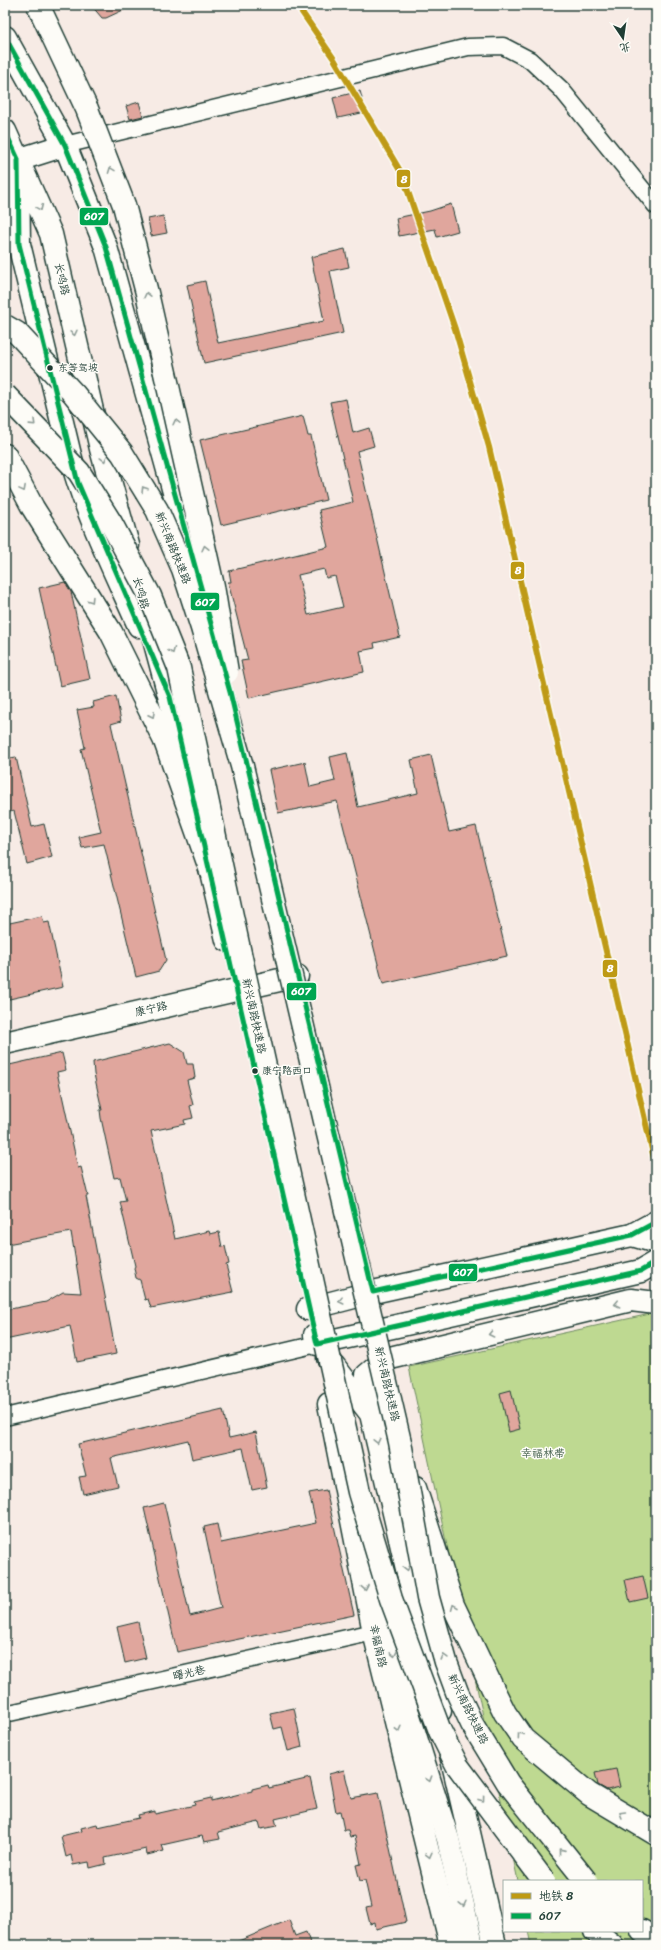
<svg xmlns="http://www.w3.org/2000/svg" width="661" height="1950" font-family="Sriracha,'LXGW WenKai TC',sans-serif">
<style>
.green{fill:#bed991;stroke:#6e8b62}
.building{fill:#e0a69d;stroke:#1f3d34;fill-rule:evenodd}
.lines{fill:none;stroke-linecap:round;stroke-linejoin:round}
.street-casing{stroke:#1f3d34;stroke-width:19}
.secondary-casing{stroke:#1f3d34;stroke-width:25}
.primary-casing{stroke:#1f3d34;stroke-width:25}
.highway-casing{stroke:#1f3d34;stroke-width:25}
.street{stroke:#fdfcf7;stroke-width:16}
.secondary{stroke:#fdfcf7;stroke-width:22}
.primary{stroke:#fdfcf7;stroke-width:22}
.highway{stroke:#fdfcf7;stroke-width:22}
.highway-bridge-casing{stroke:#1f3d34;stroke-width:25;stroke-linecap:butt}
.highway-bridge{stroke:#fdfcf7;stroke-width:22}
.bus-1-casing{stroke:#fdfcf7;stroke-width:8}
.bus-1{stroke:#00a651;stroke-width:5}
.metro-1-casing{stroke:#fdfcf7;stroke-width:9}
.metro-1{stroke:#be9a13;stroke-width:6}
.oneway{stroke:#8e9c96}
.bus-dot{fill:#1f3d34;stroke:#fdfcf7;stroke-width:1.5}
.labels{text-anchor:middle;dominant-baseline:central;stroke-width:3;stroke-linejoin:round;paint-order:stroke}
.bus-label{font-size:10px;fill:#1f3d34;stroke:#fdfcf7;text-anchor:start}
.street-label{font-size:11px;fill:#1f3d34;stroke:#fdfcf7}
.park-label{font-size:11px;fill:#3f5c47;stroke:#fdfcf7}
.line-badge{stroke:#fdfcf7;stroke-width:1.5}
.badge-label{font-size:11px;text-anchor:middle;font-weight:bold;fill:#fff}
</style>
<rect width="100%" height="100%" fill="#f7ebe5"/>
<filter id="ink" filterUnits="userSpaceOnUse"><feTurbulence type="fractalNoise" baseFrequency=".025" numOctaves="2"/><feDisplacementMap in="SourceGraphic" scale="8" xChannelSelector="R" yChannelSelector="G"/><feConvolveMatrix kernelMatrix="1 2 1 2 8 2 1 2 1" color-interpolation-filters="sRGB"/></filter>
<g filter="url(#ink)">
<path class="green" d="M 650,1314 L 656,1320 L 656,1945 L 531,1945 L 528,1931 L 642,1931 L 642,1881 L 518,1881 L 409,1367 Z"/>
<path class="building" d="M 91,5 L 134,5 L 106,18 L 102,18 Z
M 360,91 L 366,112 L 338,118 L 333,98 Z
M 139,102 L 143,116 L 130,119 L 126,106 Z
M 451,204 L 458,231 L 437,237 L 435,229 L 399,236 L 396,218 L 430,211 Z
M 163,216 L 167,233 L 151,236 L 148,219 Z
M 345,249 L 349,267 L 330,271 L 343,333 L 204,363 L 187,285 L 205,281 L 218,343 L 324,321 L 311,257 Z
M 346,399 L 353,433 L 369,428 L 374,446 L 357,451 L 400,637 L 374,643 L 375,648 L 360,651 L 364,672 L 249,698 L 241,661 L 248,660 L 228,582 L 231,582 L 229,571 L 328,547 L 319,510 L 353,502 L 330,402 ZM 324,569 L 326,578 L 335,576 L 343,607 L 308,615 L 298,575 Z
M 303,416 L 308,436 L 311,436 L 326,500 L 221,525 L 200,440 Z
M 65,582 L 71,592 L 90,679 L 60,686 L 39,588 Z
M 116,696 L 121,721 L 111,724 L 166,960 L 159,971 L 136,977 L 104,844 L 82,848 L 79,837 L 101,832 L 81,749 L 85,748 L 77,710 L 94,707 L 93,702 Z
M 347,753 L 358,807 L 418,793 L 411,760 L 431,755 L 449,832 L 476,826 L 507,956 L 383,984 L 337,801 L 278,813 L 269,770 L 305,762 L 310,787 L 335,781 L 330,757 Z
M 16,757 L 32,827 L 44,824 L 52,857 L 27,864 L 14,811 L 5,813 L 5,759 Z
M 42,916 L 44,923 L 49,922 L 63,987 L 5,1000 L 5,924 Z
M 170,1043 L 184,1052 L 187,1064 L 193,1064 L 195,1078 L 187,1080 L 193,1105 L 190,1106 L 193,1118 L 184,1120 L 185,1124 L 151,1131 L 175,1239 L 209,1231 L 210,1234 L 219,1232 L 222,1247 L 225,1246 L 229,1264 L 226,1265 L 233,1292 L 151,1308 L 148,1299 L 145,1300 L 140,1280 L 136,1278 L 134,1268 L 135,1266 L 120,1202 L 126,1201 L 120,1177 L 114,1178 L 101,1118 L 100,1110 L 102,1110 L 94,1074 L 93,1062 Z
M 62,1053 L 66,1070 L 57,1072 L 78,1168 L 81,1167 L 88,1196 L 86,1196 L 116,1354 L 77,1362 L 70,1326 L 5,1340 L 5,1310 L 46,1302 L 63,1292 L 81,1293 L 71,1232 L 7,1244 L 5,1235 L 5,1066 Z
M 511,1390 L 520,1429 L 509,1432 L 500,1393 Z
M 223,1410 L 229,1438 L 256,1432 L 267,1487 L 252,1490 L 243,1448 L 192,1459 L 188,1440 L 111,1458 L 118,1486 L 83,1494 L 79,1477 L 86,1476 L 78,1444 Z
M 326,1490 L 354,1615 L 177,1652 L 144,1508 L 164,1503 L 190,1616 L 221,1608 L 204,1527 L 217,1524 L 221,1543 L 316,1523 L 309,1493 Z
M 643,1576 L 648,1598 L 630,1602 L 625,1580 Z
M 138,1622 L 146,1658 L 125,1663 L 117,1627 Z
M 294,1708 L 302,1747 L 288,1751 L 282,1727 L 274,1729 L 270,1713 Z
M 616,1769 L 620,1787 L 607,1790 L 598,1785 L 595,1773 Z
M 344,1770 L 351,1798 L 378,1793 L 406,1922 L 376,1929 L 375,1922 L 370,1924 L 366,1908 L 371,1907 L 365,1880 L 360,1881 L 356,1865 L 361,1864 L 355,1836 L 350,1837 L 348,1830 L 344,1830 L 340,1811 L 336,1812 L 329,1774 Z
M 310,1778 L 317,1809 L 275,1819 L 277,1826 L 261,1829 L 259,1822 L 218,1832 L 220,1839 L 204,1842 L 202,1836 L 162,1845 L 164,1851 L 147,1855 L 146,1849 L 105,1858 L 106,1864 L 90,1868 L 89,1862 L 73,1865 L 71,1855 L 66,1857 L 61,1836 L 82,1831 L 81,1828 L 97,1824 L 98,1827 L 139,1818 L 138,1815 L 155,1811 L 155,1814 L 195,1805 L 194,1802 L 211,1798 L 211,1801 L 252,1791 L 252,1789 L 268,1785 L 269,1788 Z
M 289,1920 L 295,1936 L 306,1932 L 311,1945 L 229,1945 Z"/>
<g class="lines">
<defs>
<path id="street" d="M 65,145 L 468,47 L 503,46 L 530,60 L 561,89 L 656,206
M 5,1417 L 317,1344
M 5,1714 L 374,1632"/>
<path id="secondary" d="M 5,1043 L 297,976
M 632,1235 L 656,1242
M 328,1358 L 371,1414
M 329,1404 L 374,1632 L 451,1945
M 440,1711 L 371,1414 L 367,1375 L 386,1359 L 631,1300 L 656,1303
M 451,1755 L 495,1945"/>
<path id="primary" d="M 5,37 L 65,145 L 106,247 L 210,622
M 5,131 L 51,234 L 101,449 L 128,545
M 5,164 L 65,145
M 18,168 L 19,244 L 70,455 C 86,514 114,570 139,626
M 142,595 L 174,714 L 194,800
M 207,855 L 227,940
M 308,1309 L 373,1292 L 632,1235 L 656,1222
M 315,1335 L 317,1344 L 641,1271 L 656,1262
M 380,1589 L 404,1700 L 448,1839 L 472,1945"/>
<path id="highway" d="M 5,455 L 33,508 L 111,632 L 165,741
M 415,1488 L 453,1605 L 492,1687 L 505,1713 L 523,1739 L 589,1794 L 656,1834
M 595,1931 L 612,1945
M 642,1931 L 656,1941"/>
</defs>
<use href="#street" class="street-casing"/>
<use href="#secondary" class="secondary-casing"/>
<use href="#primary" class="primary-casing"/>
<use href="#highway" class="highway-casing"/>
<use href="#street" class="street"/>
<use href="#secondary" class="secondary"/>
<use href="#primary" class="primary"/>
<use href="#highway" class="highway"/>
<defs>
<path id="highway-bridge" d="M 38,5 L 87,109 L 124,205 L 147,293 L 213,586 L 227,672
M 5,326 L 17,333 L 74,394 L 122,453 L 157,510 L 183,569 L 202,628 L 242,766 L 400,1442 L 428,1598 L 446,1662 L 457,1692 L 472,1724 L 508,1783 L 586,1881
M 5,395 L 79,472 L 111,523 L 150,596 L 179,668 L 238,944 L 359,1492 L 391,1599 L 440,1731 L 457,1765 L 544,1881
M 165,741 L 212,874"/>
</defs>
<use href="#highway-bridge" class="highway-bridge-casing"/>
<use href="#highway-bridge" class="highway-bridge"/>
<defs>
<path id="bus-1" d="M 5,37 L 65,145 L 106,247 L 230,692 L 373,1292 L 632,1235 L 656,1222
M 5,131 L 18,159 L 19,244 L 78,483 L 170,697 L 317,1344 L 641,1271 L 656,1262"/>
</defs>
<use href="#bus-1" class="bus-1-casing"/>
<use href="#bus-1" class="bus-1"/>
<defs>
<path id="metro-1" d="M 297,5 L 334,59 L 402,174 L 455,329 L 489,447 L 656,1167"/>
</defs>
<use href="#metro-1" class="metro-1-casing"/>
<use href="#metro-1" class="metro-1"/>
</g>
<defs><path id="oneway-chevron" d="M-2-3.5L2.5 0L-2 3.5" fill="none" stroke-width="1.6" stroke-linecap="round" stroke-linejoin="round"/></defs>
<g class="oneway">
<use href="#oneway-chevron" transform="translate(111 170) rotate(-111)"/>
<use href="#oneway-chevron" transform="translate(40 208) rotate(66)"/>
<use href="#oneway-chevron" transform="translate(147 295) rotate(-103)"/>
<use href="#oneway-chevron" transform="translate(74 333) rotate(77)"/>
<use href="#oneway-chevron" transform="translate(176 422) rotate(-103)"/>
<use href="#oneway-chevron" transform="translate(33 423) rotate(44)"/>
<use href="#oneway-chevron" transform="translate(104 459) rotate(75)"/>
<use href="#oneway-chevron" transform="translate(23 489) rotate(62)"/>
<use href="#oneway-chevron" transform="translate(144 489) rotate(-122)"/>
<use href="#oneway-chevron" transform="translate(205 548) rotate(-103)"/>
<use href="#oneway-chevron" transform="translate(91 600) rotate(58)"/>
<use href="#oneway-chevron" transform="translate(172 651) rotate(68)"/>
<use href="#oneway-chevron" transform="translate(152 715) rotate(64)"/>
<use href="#oneway-chevron" transform="translate(341 1301) rotate(166)"/>
<use href="#oneway-chevron" transform="translate(617 1304) rotate(167)"/>
<use href="#oneway-chevron" transform="translate(491 1334) rotate(167)"/>
<use href="#oneway-chevron" transform="translate(377 1441) rotate(77)"/>
<use href="#oneway-chevron" transform="translate(407 1568) rotate(77)"/>
<use href="#oneway-chevron" transform="translate(365 1588) rotate(79)"/>
<use href="#oneway-chevron" transform="translate(454 1607) rotate(-112)"/>
<use href="#oneway-chevron" transform="translate(394 1654) rotate(78)"/>
<use href="#oneway-chevron" transform="translate(444 1657) rotate(-106)"/>
<use href="#oneway-chevron" transform="translate(398 1729) rotate(76)"/>
<use href="#oneway-chevron" transform="translate(520 1735) rotate(-126)"/>
<use href="#oneway-chevron" transform="translate(429 1779) rotate(73)"/>
<use href="#oneway-chevron" transform="translate(482 1799) rotate(54)"/>
<use href="#oneway-chevron" transform="translate(622 1814) rotate(-149)"/>
<use href="#oneway-chevron" transform="translate(561 1851) rotate(-129)"/>
<use href="#oneway-chevron" transform="translate(429 1855) rotate(76)"/>
<use href="#oneway-chevron" transform="translate(463 1904) rotate(77)"/>
</g>
</g>
<g class="bus-dot">
<circle cx="50" cy="368" r="3.5"/>
<circle cx="255" cy="1071" r="3.5"/>
</g>
<g class="labels">
<g class="bus-label">
<text x="58" y="368">东等驾坡</text>
<text x="262" y="1071">康宁路西口</text>
</g>
<g class="street-label">
<text transform="translate(62 279) rotate(77)">长鸣路</text>
<text transform="translate(173 548) rotate(68)">新兴南路快速路</text>
<text transform="translate(141 593) rotate(75)">长鸣路</text>
<text transform="translate(151 1009) rotate(-13)">康宁路</text>
<text transform="translate(254 1016) rotate(78)">新兴南路快速路</text>
<text transform="translate(387 1384) rotate(77)">新兴南路快速路</text>
<text transform="translate(378 1646) rotate(77)">幸福南路</text>
<text transform="translate(189 1673) rotate(-13)">曙光巷</text>
<text transform="translate(468 1709) rotate(64)">新兴南路快速路</text>
</g>
<g class="park-label">
<text x="543" y="1453">幸福林带</text>
</g>
</g>
<g class="line-badge">
<rect x="396" y="169" width="15" height="19" rx="4" fill="#be9a13"/>
<rect x="79" y="207" width="30" height="19" rx="4" fill="#00a651"/>
<rect x="510" y="561" width="15" height="19" rx="4" fill="#be9a13"/>
<rect x="190" y="592" width="30" height="19" rx="4" fill="#00a651"/>
<rect x="602" y="959" width="16" height="19" rx="4" fill="#be9a13"/>
<rect x="286" y="982" width="31" height="19" rx="4" fill="#00a651"/>
<rect x="448" y="1263" width="30" height="19" rx="4" fill="#00a651"/>
</g>
<g class="badge-label">
<text x="404" y="183">8</text>
<text x="94" y="220">607</text>
<text x="518" y="574">8</text>
<text x="205" y="606">607</text>
<text x="610" y="972">8</text>
<text x="301" y="995">607</text>
<text x="463" y="1276">607</text>
</g>
<rect width="661" height="1950" fill="none" stroke="#fdfcf7" stroke-width="20"/>
<rect x="10" y="10" width="641" height="1930" fill="none" stroke="#1f3d34" stroke-width="1.5" filter="url(#ink)"/>
<rect x="503" y="1880" width="140" height="52" fill="#fdfcf7" stroke="#a4b0a9"/>
<rect x="511" y="1893" width="20" height="6" fill="#be9a13" stroke="#a4b0a9"/>
<text x="539" y="1900" font-size="12" fill="#1f3d34">地铁 8</text>
<rect x="511" y="1913" width="20" height="6" fill="#00a651" stroke="#a4b0a9"/>
<text x="539" y="1920" font-size="12" fill="#1f3d34">607</text>
<g transform="translate(623 38) rotate(167)" stroke="#fdfcf7" stroke-width="3" paint-order="stroke">
<path d="M0-3L7 15L0 10L-7 15Z" fill="#1f3d34"/>
<text y="-6" font-size="11" font-weight="bold" text-anchor="middle" fill="#1f3d34">北</text>
</g>
</svg>
